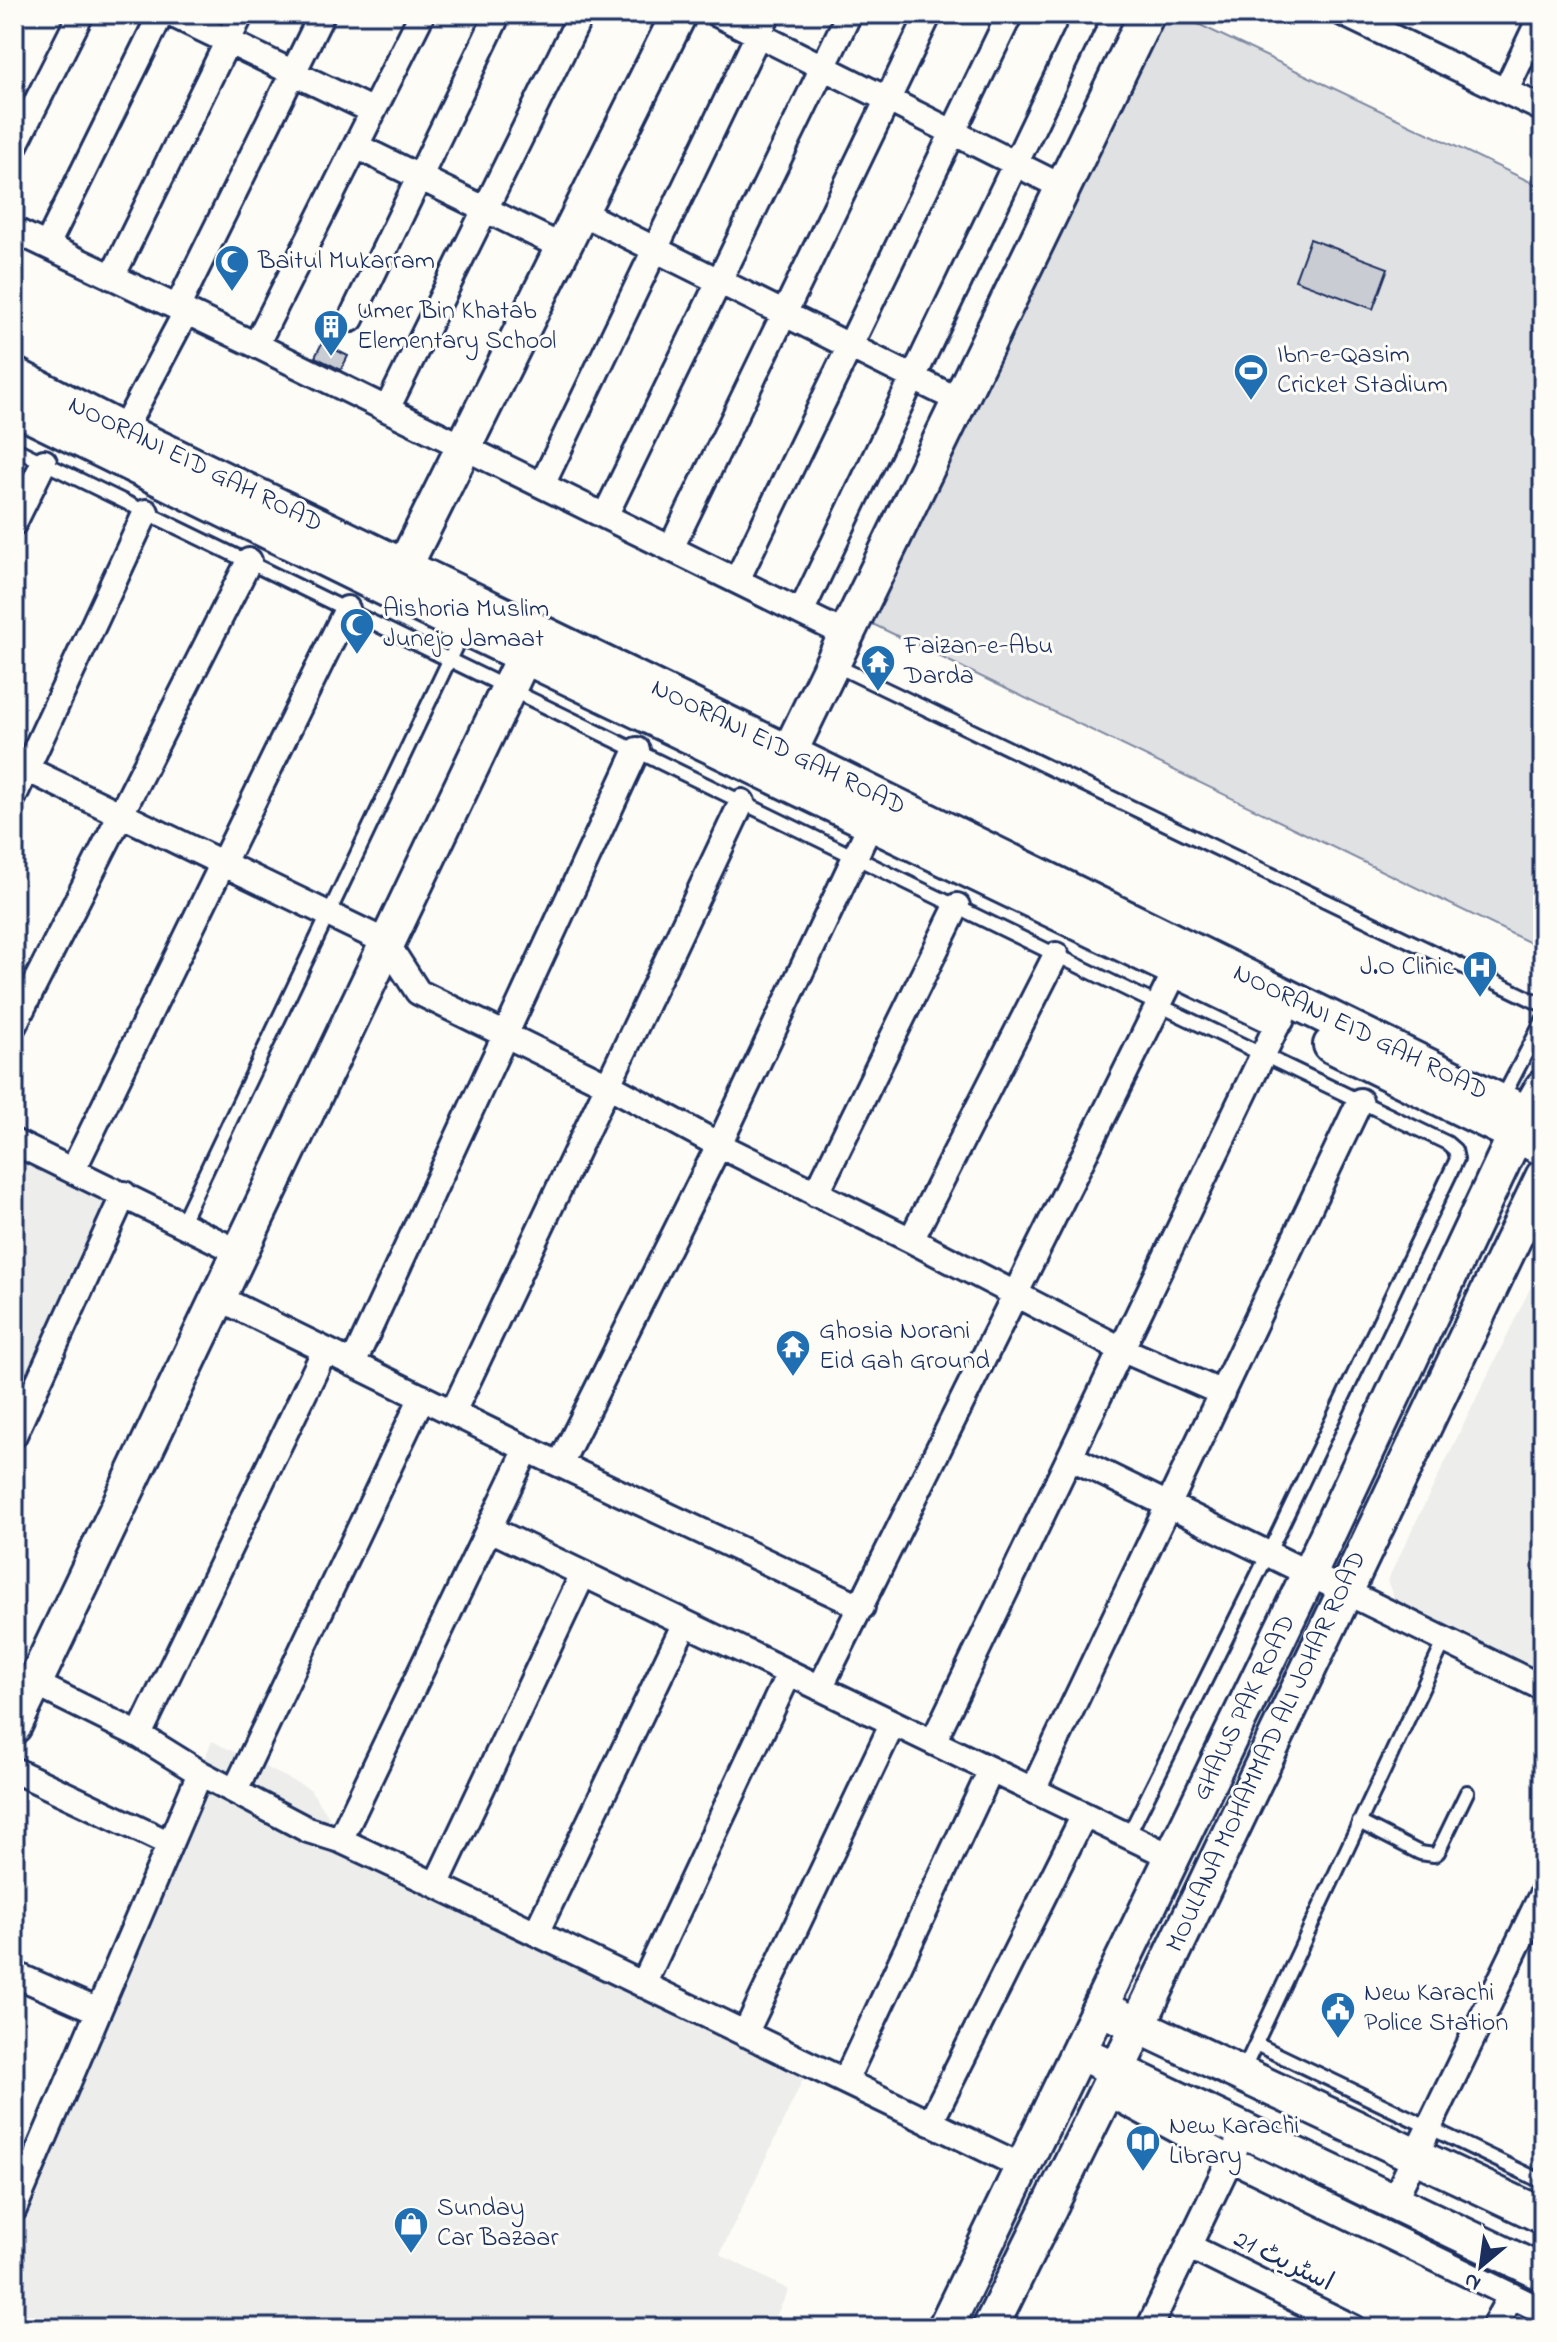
<svg xmlns="http://www.w3.org/2000/svg" width="1557" height="2342" font-family="'Indie Flower','Playpen Sans Arabic',sans-serif">
<style>
.built{fill:#edeeec}
.green{fill:#e0e1e3;stroke:#7e88a0;stroke-width:2}
.building{fill:#c9ccd3;stroke:#1b2f5e;stroke-width:2}
.lines{fill:none;stroke-linecap:round;stroke-linejoin:round}
.lane-casing{stroke:#1b2f5e;stroke-width:18}
.street-casing{stroke:#1b2f5e;stroke-width:30}
.secondary-casing{stroke:#1b2f5e;stroke-width:40}
.lane{stroke:#fdfcf7;stroke-width:12}
.street{stroke:#fdfcf7;stroke-width:24}
.secondary{stroke:#fdfcf7;stroke-width:34}
.labels{text-anchor:middle;dominant-baseline:central;stroke-width:6;stroke-linejoin:round;paint-order:stroke}
.poi-label{font-size:26px;fill:#1b2f5e;stroke:#fdfcf7;text-anchor:start}
.street-label{font-size:26px;fill:#1b2f5e;stroke:#fdfcf7}
</style>
<rect width="100%" height="100%" fill="#fdfcf7"/>
<filter id="ink" filterUnits="userSpaceOnUse"><feTurbulence type="fractalNoise" baseFrequency=".0125" numOctaves="2"/><feDisplacementMap in="SourceGraphic" scale="16" xChannelSelector="R" yChannelSelector="G"/><feConvolveMatrix kernelMatrix="1 2 1 2 8 2 1 2 1" color-interpolation-filters="sRGB"/></filter>
<g filter="url(#ink)">
<path class="built" d="M 14,1142 L 124,1194 L 14,1425 Z
M 1543,1262 L 1543,1677 L 1397,1605 L 1387,1581 Z
M 212,1741 L 310,1789 L 345,1841 L 810,2065 L 720,2254 L 789,2290 L 770,2328 L 14,2328 L 14,2209 Z"/>
<path class="green" d="M 1147,14 L 1177,14 L 1543,188 L 1543,949 L 856,616 Z"/>
<path class="building" d="M 1310,239 L 1388,268 L 1373,309 L 1295,280 Z
M 322,343 L 348,356 L 341,370 L 315,357 Z"/>
<g class="lines">
<defs>
<path id="lane" d="M 14,448 L 1157,1004 L 1447,1143 L 1455,1150 L 1457,1159 L 1268,1554 L 1128,1836
M 835,665 L 1543,1005
M 1502,1099 L 1543,1020
M 181,1224 L 463,631
M 1359,1822 L 1420,1853 L 1434,1855 L 1438,1852 L 1467,1792
M 1256,2044 L 1543,2182
M 1243,2071 L 1445,1640"/>
<path id="street" d="M 171,14 L 373,111
M 717,14 L 1064,188
M 1344,14 L 1543,109
M 1506,90 L 1542,14
M 356,146 L 562,247
M 14,147 L 81,14
M 580,212 L 960,401
M 14,230 L 256,345 L 847,635
M 47,245 L 161,14
M 112,277 L 241,14
M 177,308 L 322,14
M 351,319 L 498,14
M 256,345 L 422,14
M 387,409 L 581,14
M 123,431 L 186,312
M 542,485 L 768,14
M 605,516 L 849,14
M 14,523 L 44,462
M 671,548 L 929,14
M 737,580 L 1010,14
M 801,612 L 1087,14
M 14,763 L 386,942 L 418,992 L 608,1085 L 719,1145 L 911,1240 L 1121,1349 L 1222,1393
M 14,796 L 146,512
M 14,1025 L 249,561
M 14,1142 L 239,1252
M 73,1170 L 347,609
M 816,1194 L 957,906
M 911,1240 L 1056,955
M 217,1297 L 527,1449 L 862,1607
M 353,1364 L 637,750
M 453,1412 L 742,802
M 14,1435 L 124,1194
M 1070,1457 L 1543,1688
M 560,1464 L 719,1145 L 872,821
M 490,1529 L 1172,1857
M 34,1683 L 139,1735 L 200,1773 L 308,1830 L 340,1840 L 436,1885 L 1023,2167
M 820,1688 L 1176,970
M 139,1735 L 325,1350
M 933,1742 L 1280,1019
M 14,1770 L 168,1843
M 1033,1790 L 1360,1101
M 235,1791 L 422,1397
M 340,1840 L 527,1449
M 436,1885 L 583,1574
M 536,1933 L 685,1623
M 14,1974 L 98,2011
M 643,1985 L 789,1673
M 745,2034 L 893,1723
M 845,2081 L 991,1770
M 1106,2092 L 1231,2159 L 1543,2311
M 930,2123 L 1084,1815
M 1394,2200 L 1543,1892
M 14,2209 L 200,1773
M 1188,2246 L 1354,2328
M 1149,2328 L 1236,2147
M 1493,2328 L 1511,2295"/>
<path id="secondary" d="M 14,375 L 123,431 L 789,753 L 1501,1102 L 1543,1119
M 14,407 L 464,627 L 1277,1018
M 404,567 L 679,14
M 789,753 L 1147,14
M 1331,1045 L 1543,1148
M 14,1726 L 524,656
M 1116,2015 L 1543,2216
M 1096,2060 L 1543,2273
M 945,2328 L 1309,1574 L 1515,1136 L 1543,1087
M 990,2328 L 1117,2070 L 1543,1177"/>
</defs>
<use href="#lane" class="lane-casing"/>
<use href="#street" class="street-casing"/>
<use href="#secondary" class="secondary-casing"/>
<use href="#lane" class="lane"/>
<use href="#street" class="street"/>
<use href="#secondary" class="secondary"/>
</g>
</g>
<defs>
<symbol id="mosque-pin" viewBox="-11 -11 22 30"><path d="M0 17L-7.5 6A9.5 9.5 0 1 1 7.5 6Z" fill="#1f6fb2" stroke="#fdfcf7"/><path d="M3.5-4.9A6 6 0 1 0 3.5 4.9A5 5 0 1 1 3.5-4.9Z" fill="#fff"/></symbol>
<symbol id="building-pin" viewBox="-11 -11 22 30"><path d="M0 17L-7.5 6A9.5 9.5 0 1 1 7.5 6Z" fill="#1f6fb2" stroke="#fdfcf7"/><path d="M-4-6H4V6H1V3H-1V6H-4ZM-2.5-4.3h1.7v1.8h-1.7ZM.8-4.3h1.7v1.8H.8ZM-2.5-1h1.7V.8h-1.7ZM.8-1h1.7V.8H.8Z" fill="#fff"/></symbol>
<symbol id="stadium-pin" viewBox="-11 -11 22 30"><path d="M0 17L-7.5 6A9.5 9.5 0 1 1 7.5 6Z" fill="#1f6fb2" stroke="#fdfcf7"/><path d="M0-5a6.5 5 0 1 0 0 10a6.5 5 0 1 0 0-10ZM-3.5-1.8h7v3.6h-7Z" fill="#fff"/></symbol>
<symbol id="temple-pin" viewBox="-11 -11 22 30"><path d="M0 17L-7.5 6A9.5 9.5 0 1 1 7.5 6Z" fill="#1f6fb2" stroke="#fdfcf7"/><path d="M0-6L5-2H3V0L6.5 2.5H4V6H1.5V3h-3V6H-4V2.5H-6.5L-3 0V-2H-5Z" fill="#fff"/></symbol>
<symbol id="hospital-pin" viewBox="-11 -11 22 30"><path d="M0 17L-7.5 6A9.5 9.5 0 1 1 7.5 6Z" fill="#1f6fb2" stroke="#fdfcf7"/><path d="M-5-5h3v3.5h4V-5h3V5h-3V1.5h-4V5h-3Z" fill="#fff"/></symbol>
<symbol id="civic-pin" viewBox="-11 -11 22 30"><path d="M0 17L-7.5 6A9.5 9.5 0 1 1 7.5 6Z" fill="#1f6fb2" stroke="#fdfcf7"/><path d="M-.6-6.5H3V-4.5H.6V-3L4-1V1h2V6H-6V1h2V-1L-.6-3ZM-1.2 2.5V6h2.4V2.5Z" fill="#fff"/></symbol>
<symbol id="library-pin" viewBox="-11 -11 22 30"><path d="M0 17L-7.5 6A9.5 9.5 0 1 1 7.5 6Z" fill="#1f6fb2" stroke="#fdfcf7"/><path d="M-6-4Q-3-5.5-.7-3.5V5Q-3 3-6 4ZM6-4Q3-5.5 .7-3.5V5Q3 3 6 4Z" fill="#fff"/></symbol>
<symbol id="shop-pin" viewBox="-11 -11 22 30"><path d="M0 17L-7.5 6A9.5 9.5 0 1 1 7.5 6Z" fill="#1f6fb2" stroke="#fdfcf7"/><path d="M-5-2.5h2.3a2.7 3.5 0 0 1 5.4 0H5L5.5 6h-11ZM-1.5-2.5h3a1.5 2.3 0 0 0-3 0Z" fill="#fff"/></symbol>
</defs>
<g fill-rule="evenodd">
<use href="#mosque-pin" x="212" y="242" width="40" height="54"/>
<use href="#building-pin" x="311" y="307" width="40" height="54"/>
<use href="#stadium-pin" x="1231" y="351" width="40" height="54"/>
<use href="#mosque-pin" x="337" y="605" width="40" height="54"/>
<use href="#temple-pin" x="858" y="642" width="40" height="54"/>
<use href="#hospital-pin" x="1460" y="948" width="40" height="54"/>
<use href="#temple-pin" x="773" y="1327" width="40" height="54"/>
<use href="#civic-pin" x="1318" y="1989" width="40" height="54"/>
<use href="#library-pin" x="1123" y="2122" width="40" height="54"/>
<use href="#shop-pin" x="391" y="2204" width="40" height="54"/>
</g>
<g class="labels">
<g class="poi-label">
<text x="258" y="262">Baitul Mukarram</text>
<text x="357" y="312">Umer Bin Khatab<tspan x="357" dy="30">Elementary School</tspan></text>
<text x="1277" y="356">Ibn-e-Qasim<tspan x="1277" dy="30">Cricket Stadium</tspan></text>
<text x="383" y="610">Aishoria Muslim<tspan x="383" dy="30">Junejo Jamaat</tspan></text>
<text x="904" y="647">Faizan-e-Abu<tspan x="904" dy="30">Darda</tspan></text>
<text x="1454" y="968" text-anchor="end">J.O Clinic</text>
<text x="819" y="1332">Ghosia Norani<tspan x="819" dy="30">Eid Gah Ground</tspan></text>
<text x="1364" y="1994">New Karachi<tspan x="1364" dy="30">Police Station</tspan></text>
<text x="1169" y="2127">New Karachi<tspan x="1169" dy="30">Library</tspan></text>
<text x="437" y="2209">Sunday<tspan x="437" dy="30">Car Bazaar</tspan></text>
</g>
<g class="street-label">
<text transform="translate(195 465) rotate(26)">NOORANI EID GAH ROAD</text>
<text transform="translate(778 748) rotate(26)">NOORANI EID GAH ROAD</text>
<text transform="translate(1360 1033) rotate(26)">NOORANI EID GAH ROAD</text>
<text transform="translate(1245 1708) rotate(-64)">GHAUS PAK ROAD</text>
<text transform="translate(1267 1752) rotate(-65)">MOULANA MOHAMMAD ALI JOHAR ROAD</text>
<text transform="translate(1283 2262) rotate(26)">اسٹریٹ 21</text>
</g>
</g>
<rect width="1557" height="2342" fill="none" stroke="#fdfcf7" stroke-width="48"/>
<rect x="24" y="24" width="1509" height="2294" fill="none" stroke="#1b2f5e" stroke-width="3" filter="url(#ink)"/>
<g transform="translate(1481 2266) rotate(209)" stroke="#fdfcf7" stroke-width="6" paint-order="stroke">
<path d="M0-6L14 30L0 20L-14 30Z" fill="#1b2f5e"/>
<text y="-12" font-size="22" font-weight="bold" text-anchor="middle" fill="#1b2f5e">N</text>
</g>
</svg>
